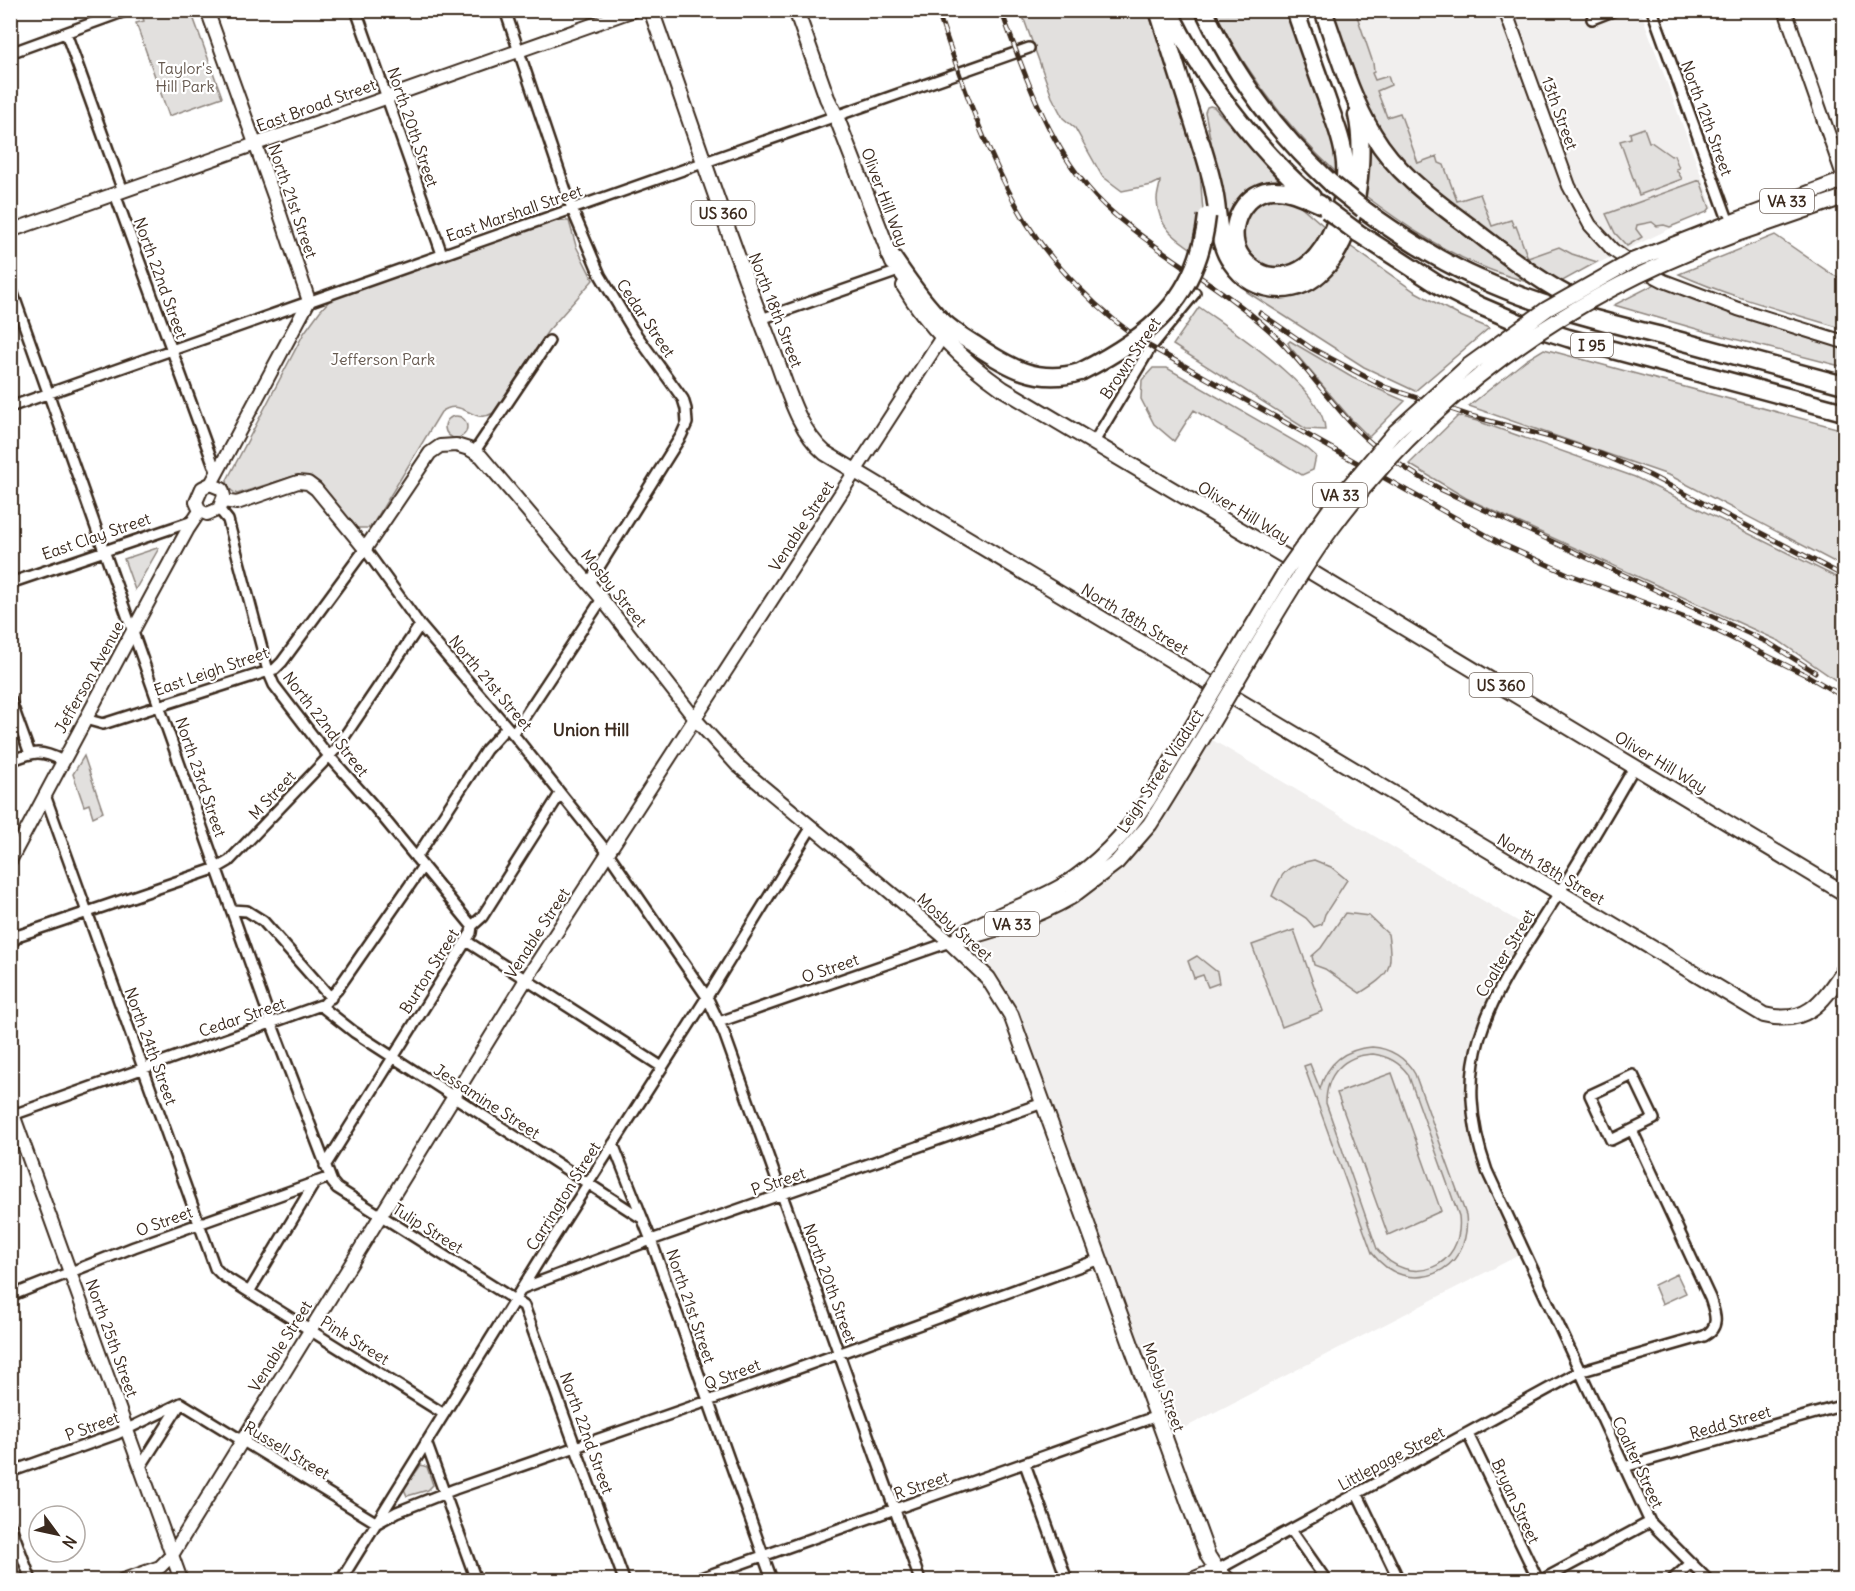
<svg xmlns="http://www.w3.org/2000/svg" width="1855" height="1591" font-family="Delius,sans-serif">
<style>
.built{fill:#f1efee}
.green{fill:#e2e0de;stroke:#8e857e;stroke-width:1.5;fill-rule:evenodd}
.lines{fill:none;stroke-linecap:round;stroke-linejoin:round}
.street-casing{stroke:#3b2a1e;stroke-width:14}
.secondary-casing{stroke:#3b2a1e;stroke-width:16}
.primary-casing{stroke:#3b2a1e;stroke-width:18}
.highway-casing{stroke:#3b2a1e;stroke-width:21}
.street{stroke:#fff;stroke-width:9}
.secondary{stroke:#fff;stroke-width:12}
.primary{stroke:#fff;stroke-width:14}
.highway{stroke:#fff;stroke-width:16}
.rail-casing{stroke:#3b2a1e;stroke-width:5}
.rail{stroke:#fff;stroke-width:3;stroke-dasharray:9;stroke-linecap:butt}
.primary-bridge-casing{stroke:#3b2a1e;stroke-width:18;stroke-linecap:butt}
.highway-bridge-casing{stroke:#3b2a1e;stroke-width:21;stroke-linecap:butt}
.primary-bridge{stroke:#fff;stroke-width:14}
.highway-bridge{stroke:#fff;stroke-width:16}
.labels{text-anchor:middle;dominant-baseline:central;stroke-width:4.5;stroke-linejoin:round;paint-order:stroke}
.shield{fill:#fff;stroke:#766a62;stroke-width:1.5}
.shield-label{font-size:15px;font-weight:bold;fill:#3b2a1e}
.park-label{font-size:16px;fill:#65584e;stroke:#fff}
.street-label{font-size:16px;fill:#3b2a1e;stroke:#fff}
.neighbourhood-label{font-size:18px;font-weight:bold;fill:#3b2a1e;stroke:#fff}
</style>
<rect width="100%" height="100%" fill="#fff"/>
<filter id="ink" filterUnits="userSpaceOnUse"><feTurbulence type="fractalNoise" baseFrequency=".0167" numOctaves="2"/><feDisplacementMap in="SourceGraphic" scale="12" xChannelSelector="R" yChannelSelector="G"/><feConvolveMatrix kernelMatrix="1 2 1 2 8 2 1 2 1" color-interpolation-filters="sRGB"/></filter>
<g filter="url(#ink)">
<path class="built" d="M 1330,11 L 1650,11 L 1642,15 L 1713,208 L 1557,283 L 1399,160 Z
M 1204,735 L 1536,932 L 1492,1012 L 1473,1076 L 1477,1140 L 1525,1252 L 1165,1438 L 1012,1017 L 950,942 L 1030,918 L 1117,862 Z"/>
<path class="green" d="M 147,11 L 191,11 L 222,97 L 169,116 L 136,23 L 144,21 L 143,18 Z
M 1021,11 L 1148,11 L 1199,159 L 1203,212 L 1196,252 C 1175,238 1158,227 1157,200 C 1157,193 1160,187 1160,181 L 1152,185 L 1122,191 L 1102,176 L 1075,128 L 1063,118 L 1052,97 Z
M 1214,11 L 1240,14 L 1249,11 L 1289,11 L 1333,137 L 1337,173 C 1286,127 1246,71 1214,11 Z
M 1330,11 L 1349,11 L 1350,14 L 1356,13 L 1373,63 L 1374,72 L 1372,73 L 1375,80 L 1388,76 L 1391,85 L 1377,91 L 1387,117 L 1400,113 L 1418,163 L 1437,156 L 1439,163 L 1444,165 L 1457,201 L 1480,194 L 1492,226 L 1511,220 L 1514,227 L 1516,226 L 1528,258 L 1559,247 L 1572,254 L 1597,262 L 1559,283 L 1548,277 L 1433,191 L 1399,160 L 1364,107 Z
M 1210,106 L 1214,107 L 1282,184 L 1225,227 L 1218,178 L 1205,112 L 1207,107 Z
M 1364,128 L 1537,285 C 1518,279 1499,274 1481,266 C 1438,249 1399,221 1363,194 Z
M 1644,128 L 1649,142 L 1651,142 L 1671,156 L 1674,155 L 1679,168 L 1676,169 L 1682,179 L 1639,195 L 1620,141 L 1631,138 L 1630,133 Z
M 1700,180 L 1710,208 L 1707,212 L 1670,227 L 1664,225 L 1657,226 L 1652,222 L 1637,225 L 1636,229 L 1642,237 L 1627,246 L 1615,233 L 1606,214 Z
M 1283,196 L 1297,203 L 1326,228 C 1319,239 1313,253 1302,261 C 1295,266 1289,268 1280,268 C 1235,268 1231,210 1264,198 C 1270,196 1277,197 1283,196 Z
M 538,220 L 569,221 L 576,246 L 593,280 L 548,331 L 493,413 C 473,426 462,396 441,412 L 373,524 L 368,528 L 355,528 L 302,478 L 291,477 L 237,494 C 231,491 227,488 227,480 L 304,333 L 320,311 L 339,290 Z
M 1775,235 L 1833,275 L 1844,279 L 1844,329 C 1789,312 1732,298 1679,274 Z
M 1347,244 L 1414,291 L 1458,315 L 1489,328 L 1415,391 L 1364,367 L 1247,292 L 1244,283 Z
M 1657,283 L 1751,320 L 1844,348 L 1844,367 L 1707,332 L 1614,305 Z
M 1199,307 C 1231,330 1325,389 1325,430 L 1306,429 L 1173,345 Z
M 1290,341 L 1353,378 L 1405,401 L 1369,437 L 1350,418 L 1290,347 L 1288,343 Z
M 1544,349 L 1844,430 L 1844,567 L 1671,476 L 1469,406 L 1526,360 Z
M 1153,368 L 1167,368 L 1308,449 L 1316,456 L 1313,470 L 1302,475 L 1194,410 L 1174,441 L 1154,424 L 1141,399 L 1142,380 Z
M445 427a11 11 0 1 1 22 0a11 11 0 1 1-22 0Z
M 1458,416 L 1477,421 L 1635,477 L 1844,581 L 1844,686 L 1779,641 L 1509,518 L 1466,498 L 1409,464 Z
M 157,548 L 159,548 L 135,590 L 124,559 Z
M 84,756 L 103,812 L 93,817 L 89,804 L 84,806 L 73,774 Z
M 1314,860 L 1331,867 L 1347,880 L 1325,914 L 1322,924 L 1314,927 L 1306,918 L 1272,896 C 1282,871 1287,865 1314,860 Z
M 1345,913 L 1369,916 L 1388,934 C 1393,969 1391,974 1360,993 L 1325,969 L 1314,965 L 1312,956 L 1321,948 Z
M 1294,930 L 1323,1011 L 1282,1027 L 1252,945 Z
M 1197,956 L 1217,972 L 1219,983 L 1208,987 L 1203,975 L 1194,978 L 1188,961 Z
M 1372,1047 C 1390,1048 1406,1058 1415,1074 L 1466,1215 C 1473,1273 1407,1300 1372,1253 L 1304,1066 L 1310,1064 L 1320,1089 C 1327,1063 1345,1049 1372,1047 ZM 1373,1054 C 1388,1056 1399,1062 1408,1074 L 1459,1216 C 1465,1268 1409,1290 1377,1249 L 1326,1103 C 1326,1074 1344,1055 1373,1054 Z
M 1392,1073 L 1441,1211 L 1388,1235 L 1337,1093 Z
M 1677,1274 L 1686,1293 L 1662,1304 L 1654,1285 Z
M 421,1465 L 427,1467 L 433,1485 L 428,1490 L 407,1496 L 404,1489 Z"/>
<g class="lines">
<defs>
<path id="street" d="M 356,10 L 442,254
M 505,10 L 572,209 L 600,275 L 633,330 L 683,399 L 686,409 L 687,423 L 681,436 L 589,583
M 1652,10 L 1731,228
M 1592,19 L 1615,10
M 66,33 L 123,191
M 10,53 L 128,10
M 115,194 L 217,474
M 10,285 L 271,1022 L 332,1182 L 337,1188 L 524,1306 L 624,1580
M 761,319 L 896,272
M 10,407 L 1029,48
M 1094,442 L 1151,347 L 1195,293
M 475,451 L 549,341
M 219,509 L 228,520 L 268,671 L 274,685 L 323,749 L 372,804 L 472,926
M 10,583 L 193,521
M 10,699 L 30,754
M 85,719 L 103,724 L 275,669 L 282,662 L 365,549 L 420,625 L 514,735 L 608,853 L 707,997 L 724,1033 L 920,1580
M 513,734 L 602,599
M 10,761 C 34,752 39,749 63,761
M 1635,766 C 1609,810 1584,854 1557,896 C 1497,991 1445,1053 1487,1171 L 1650,1522 L 1708,1580
M 45,795 L 215,1268 L 222,1275 L 444,1414
M 416,858 L 486,750 L 507,727
M 232,910 L 247,911 L 263,921 L 331,998
M 10,934 L 20,935 L 217,868 L 229,861 L 336,749 L 420,625
M 466,941 L 662,1067
M 10,944 L 20,935
M 321,1006 L 354,1032 L 640,1217
M 719,1022 L 950,942
M 1633,1075 L 1654,1119 L 1611,1140 L 1590,1095 Z
M 10,1116 L 324,1004 L 337,990 L 423,866
M 613,1144 L 651,1240 L 772,1580
M 325,1166 L 466,941 L 471,933 L 472,926 L 482,917 L 560,794
M 523,1288 L 651,1240 L 1043,1103
M 249,1292 L 315,1182
M 10,1296 L 134,1247 L 330,1177
M 181,1403 L 377,1523 L 397,1512 L 455,1489 L 708,1401 L 1100,1259
M 1468,1434 L 1538,1580
M 426,1442 L 476,1580
M 1025,1464 L 1067,1580
M 141,1466 L 181,1403
M 1624,1467 L 1844,1405
M 10,1472 L 117,1434 L 181,1403
M 1357,1493 L 1399,1580
M 10,1524 L 31,1580
M 1291,1530 L 1326,1580
M 1217,1570 L 1579,1372 L 1704,1336 C 1721,1327 1715,1313 1710,1298 L 1632,1130
M 341,1580 L 540,1259 L 707,997 L 811,828
M 695,1580 L 1157,1416
M 1542,1580 L 1650,1522
M 1672,1580 L 1691,1563"/>
<path id="secondary" d="M 207,10 L 275,199 L 309,301 L 211,484
M 1505,10 L 1569,186 L 1590,225 L 1613,250 L 1637,267 L 1664,281 L 1738,309 L 1844,342
M 1785,10 L 1844,178
M 10,231 L 634,10
M 210,484 L 222,489 L 224,496 L 219,509 L 207,514 L 200,511 L 196,502 L 202,488 Z
M 223,501 L 237,503 L 298,482 L 308,483 L 316,489 L 365,549 L 430,453 L 440,446 L 456,445 L 469,449 L 481,456 L 602,599 L 696,720 L 737,765 L 950,942
M 10,861 L 151,597 L 188,529 L 200,511
M 10,1106 L 181,1580
M 123,1580 L 160,1567 L 172,1555 L 525,981 L 942,337"/>
<path id="primary" d="M 651,10 C 692,125 729,240 774,353 C 787,386 797,429 825,453 L 1764,1015 C 1807,1026 1822,1002 1844,970
M 796,10 L 827,98 L 836,116 L 893,263
M 1729,223 L 1844,180
M 1734,235 L 1844,197
M 904,286 C 929,328 963,361 1003,389 L 1298,564 L 1844,893
M 959,936 C 992,915 1030,905 1064,885
M 950,942 L 988,978 L 1011,1015 L 1208,1556 L 1217,1570 L 1228,1580
M 950,942 C 992,931 1033,919 1071,897
M 1192,1580 L 1217,1570"/>
<path id="highway" d="M 1158,10 L 1203,152
M 1169,10 C 1199,75 1258,150 1312,197
M 1204,10 C 1235,77 1278,134 1332,184
M 1295,10 C 1305,39 1315,68 1326,97 C 1333,118 1343,140 1345,163 C 1348,206 1324,280 1272,276 C 1259,275 1245,264 1239,253 C 1225,226 1246,188 1276,190 C 1291,190 1306,198 1320,204
M 1323,10 C 1338,52 1350,96 1373,134 C 1397,175 1437,202 1475,231 C 1509,257 1542,284 1581,302
M 1201,143 C 1206,159 1211,175 1214,191 C 1219,214 1217,243 1231,262 C 1243,280 1260,289 1281,289 C 1352,288 1369,167 1357,115
M 1363,209 C 1400,236 1438,261 1480,279 C 1543,308 1610,323 1677,340 C 1733,355 1789,370 1844,385
M 1358,233 L 1440,286 L 1478,305 L 1520,323 L 1568,338 L 1844,412
M 890,254 C 904,275 919,297 937,316 C 947,327 961,336 974,344 C 1008,367 1038,385 1080,372"/>
</defs>
<use href="#street" class="street-casing"/>
<use href="#secondary" class="secondary-casing"/>
<use href="#primary" class="primary-casing"/>
<use href="#highway" class="highway-casing"/>
<use href="#street" class="street"/>
<use href="#secondary" class="secondary"/>
<use href="#primary" class="primary"/>
<use href="#highway" class="highway"/>
<defs>
<path id="rail" d="M 937,10 C 961,78 983,147 1019,210 C 1048,262 1101,315 1151,347 L 1502,544 L 1568,574 L 1707,626 L 1806,675 L 1844,697
M 1001,10 C 1028,83 1054,163 1114,214 C 1163,257 1223,287 1270,331 C 1302,361 1327,398 1357,430 C 1382,455 1412,473 1442,490 L 1769,643 L 1815,672
M 1260,313 L 1311,348 L 1385,387 L 1471,416 L 1553,438 L 1601,454 L 1649,475 L 1844,576"/>
</defs>
<use href="#rail" class="rail-casing"/>
<use href="#rail" class="rail"/>
<defs>
<path id="primary-bridge" d="M 1064,885 C 1099,863 1125,835 1148,800 L 1285,572 L 1332,506 L 1395,432 L 1468,366 L 1547,309 L 1632,261 L 1729,223
M 1071,897 L 1117,862 L 1150,824 C 1189,763 1225,700 1262,638 C 1284,601 1305,565 1330,531 C 1434,390 1571,294 1734,235"/>
<path id="highway-bridge" d="M 1332,184 L 1363,209
M 1327,210 L 1358,233
M 1080,372 C 1150,337 1198,298 1207,216"/>
</defs>
<use href="#primary-bridge" class="primary-bridge-casing"/>
<use href="#highway-bridge" class="highway-bridge-casing"/>
<use href="#primary-bridge" class="primary-bridge"/>
<use href="#highway-bridge" class="highway-bridge"/>
</g>
</g>
<g class="labels">
<g class="shield">
<rect x="1760" y="189" width="54" height="24" rx="4.5"/>
<rect x="691.5" y="201" width="63" height="24" rx="4.5"/>
<rect x="1571" y="333" width="42" height="24" rx="4.5"/>
<rect x="1313" y="483" width="54" height="24" rx="4.5"/>
<rect x="1469.5" y="673" width="63" height="24" rx="4.5"/>
<rect x="985" y="912" width="54" height="24" rx="4.5"/>
</g>
<g class="shield-label">
<text x="1787" y="201">VA 33</text>
<text x="723" y="213">US 360</text>
<text x="1592" y="345">I 95</text>
<text x="1340" y="495">VA 33</text>
<text x="1501" y="685">US 360</text>
<text x="1012" y="924">VA 33</text>
</g>
<g class="park-label">
<text x="185" y="68">Taylor's<tspan x="185" dy="18">Hill Park</tspan></text>
<text x="383" y="359">Jefferson Park</text>
</g>
<g class="street-label">
<text transform="translate(316 105) rotate(-20)">East Broad Street</text>
<text transform="translate(1560 113) rotate(70)">13th Street</text>
<text transform="translate(1707 118) rotate(70)">North 12th Street</text>
<text transform="translate(413 127) rotate(71)">North 20th Street</text>
<text transform="translate(885 197) rotate(69)">Oliver Hill Way</text>
<text transform="translate(293 201) rotate(71)">North 21st Street</text>
<text transform="translate(514 213) rotate(-19)">East Marshall Street</text>
<text transform="translate(161 278) rotate(70)">North 22nd Street</text>
<text transform="translate(776 310) rotate(69)">North 18th Street</text>
<text transform="translate(646 318) rotate(56)">Cedar Street</text>
<text transform="translate(1130 358) rotate(-56)">Brown Street</text>
<text transform="translate(1244 512) rotate(31)">Oliver Hill Way</text>
<text transform="translate(801 526) rotate(-57)">Venable Street</text>
<text transform="translate(96 536) rotate(-19)">East Clay Street</text>
<text transform="translate(614 588) rotate(51)">Mosby Street</text>
<text transform="translate(1135 619) rotate(31)">North 18th Street</text>
<text transform="translate(211 671) rotate(-19)">East Leigh Street</text>
<text transform="translate(89 677) rotate(-61)">Jefferson Avenue</text>
<text transform="translate(491 683) rotate(50)">North 21st Street</text>
<text transform="translate(326 724) rotate(52)">North 22nd Street</text>
<text transform="translate(1661 762) rotate(31)">Oliver Hill Way</text>
<text transform="translate(1160 771) rotate(-57)">Leigh Street Viaduct</text>
<text transform="translate(201 777) rotate(71)">North 23rd Street</text>
<text transform="translate(272 795) rotate(-47)">M Street</text>
<text transform="translate(1551 869) rotate(31)">North 18th Street</text>
<text transform="translate(955 927) rotate(41)">Mosby Street</text>
<text transform="translate(537 933) rotate(-57)">Venable Street</text>
<text transform="translate(1505 953) rotate(-59)">Coalter Street</text>
<text transform="translate(830 968) rotate(-19)">O Street</text>
<text transform="translate(429 971) rotate(-58)">Burton Street</text>
<text transform="translate(242 1017) rotate(-19)">Cedar Street</text>
<text transform="translate(151 1046) rotate(70)">North 24th Street</text>
<text transform="translate(487 1101) rotate(33)">Jessamine Street</text>
<text transform="translate(778 1181) rotate(-19)">P Street</text>
<text transform="translate(563 1196) rotate(-58)">Carrington Street</text>
<text transform="translate(164 1221) rotate(-20)">O Street</text>
<text transform="translate(428 1228) rotate(32)">Tulip Street</text>
<text transform="translate(830 1283) rotate(70)">North 20th Street</text>
<text transform="translate(691 1306) rotate(71)">North 21st Street</text>
<text transform="translate(112 1338) rotate(70)">North 25th Street</text>
<text transform="translate(355 1340) rotate(32)">Pink Street</text>
<text transform="translate(280 1346) rotate(-58)">Venable Street</text>
<text transform="translate(732 1374) rotate(-21)">Q Street</text>
<text transform="translate(1164 1387) rotate(70)">Mosby Street</text>
<text transform="translate(1730 1422) rotate(-16)">Redd Street</text>
<text transform="translate(92 1426) rotate(-20)">P Street</text>
<text transform="translate(587 1433) rotate(70)">North 22nd Street</text>
<text transform="translate(287 1450) rotate(31)">Russell Street</text>
<text transform="translate(1391 1458) rotate(-28)">Littlepage Street</text>
<text transform="translate(1638 1462) rotate(65)">Coalter Street</text>
<text transform="translate(921 1485) rotate(-19)">R Street</text>
<text transform="translate(1516 1501) rotate(65)">Bryan Street</text>
</g>
<g class="neighbourhood-label">
<text x="591" y="729">Union Hill</text>
</g>
</g>
<rect width="1855" height="1591" fill="none" stroke="#fff" stroke-width="36"/>
<rect x="18" y="18" width="1819" height="1555" fill="none" stroke="#3b2a1e" stroke-width="2" filter="url(#ink)"/>
<g transform="translate(57 1534) rotate(123)"><circle r="28" fill="#ffffff" stroke="#b1aaa5" stroke-width="1.5"/>
<path d="M0-4.5L10 22L0 15L-10 22Z" fill="#3b2a1e"/>
<text y="-9" font-size="16" font-weight="bold" text-anchor="middle" fill="#3b2a1e">N</text>
</g>
</svg>
